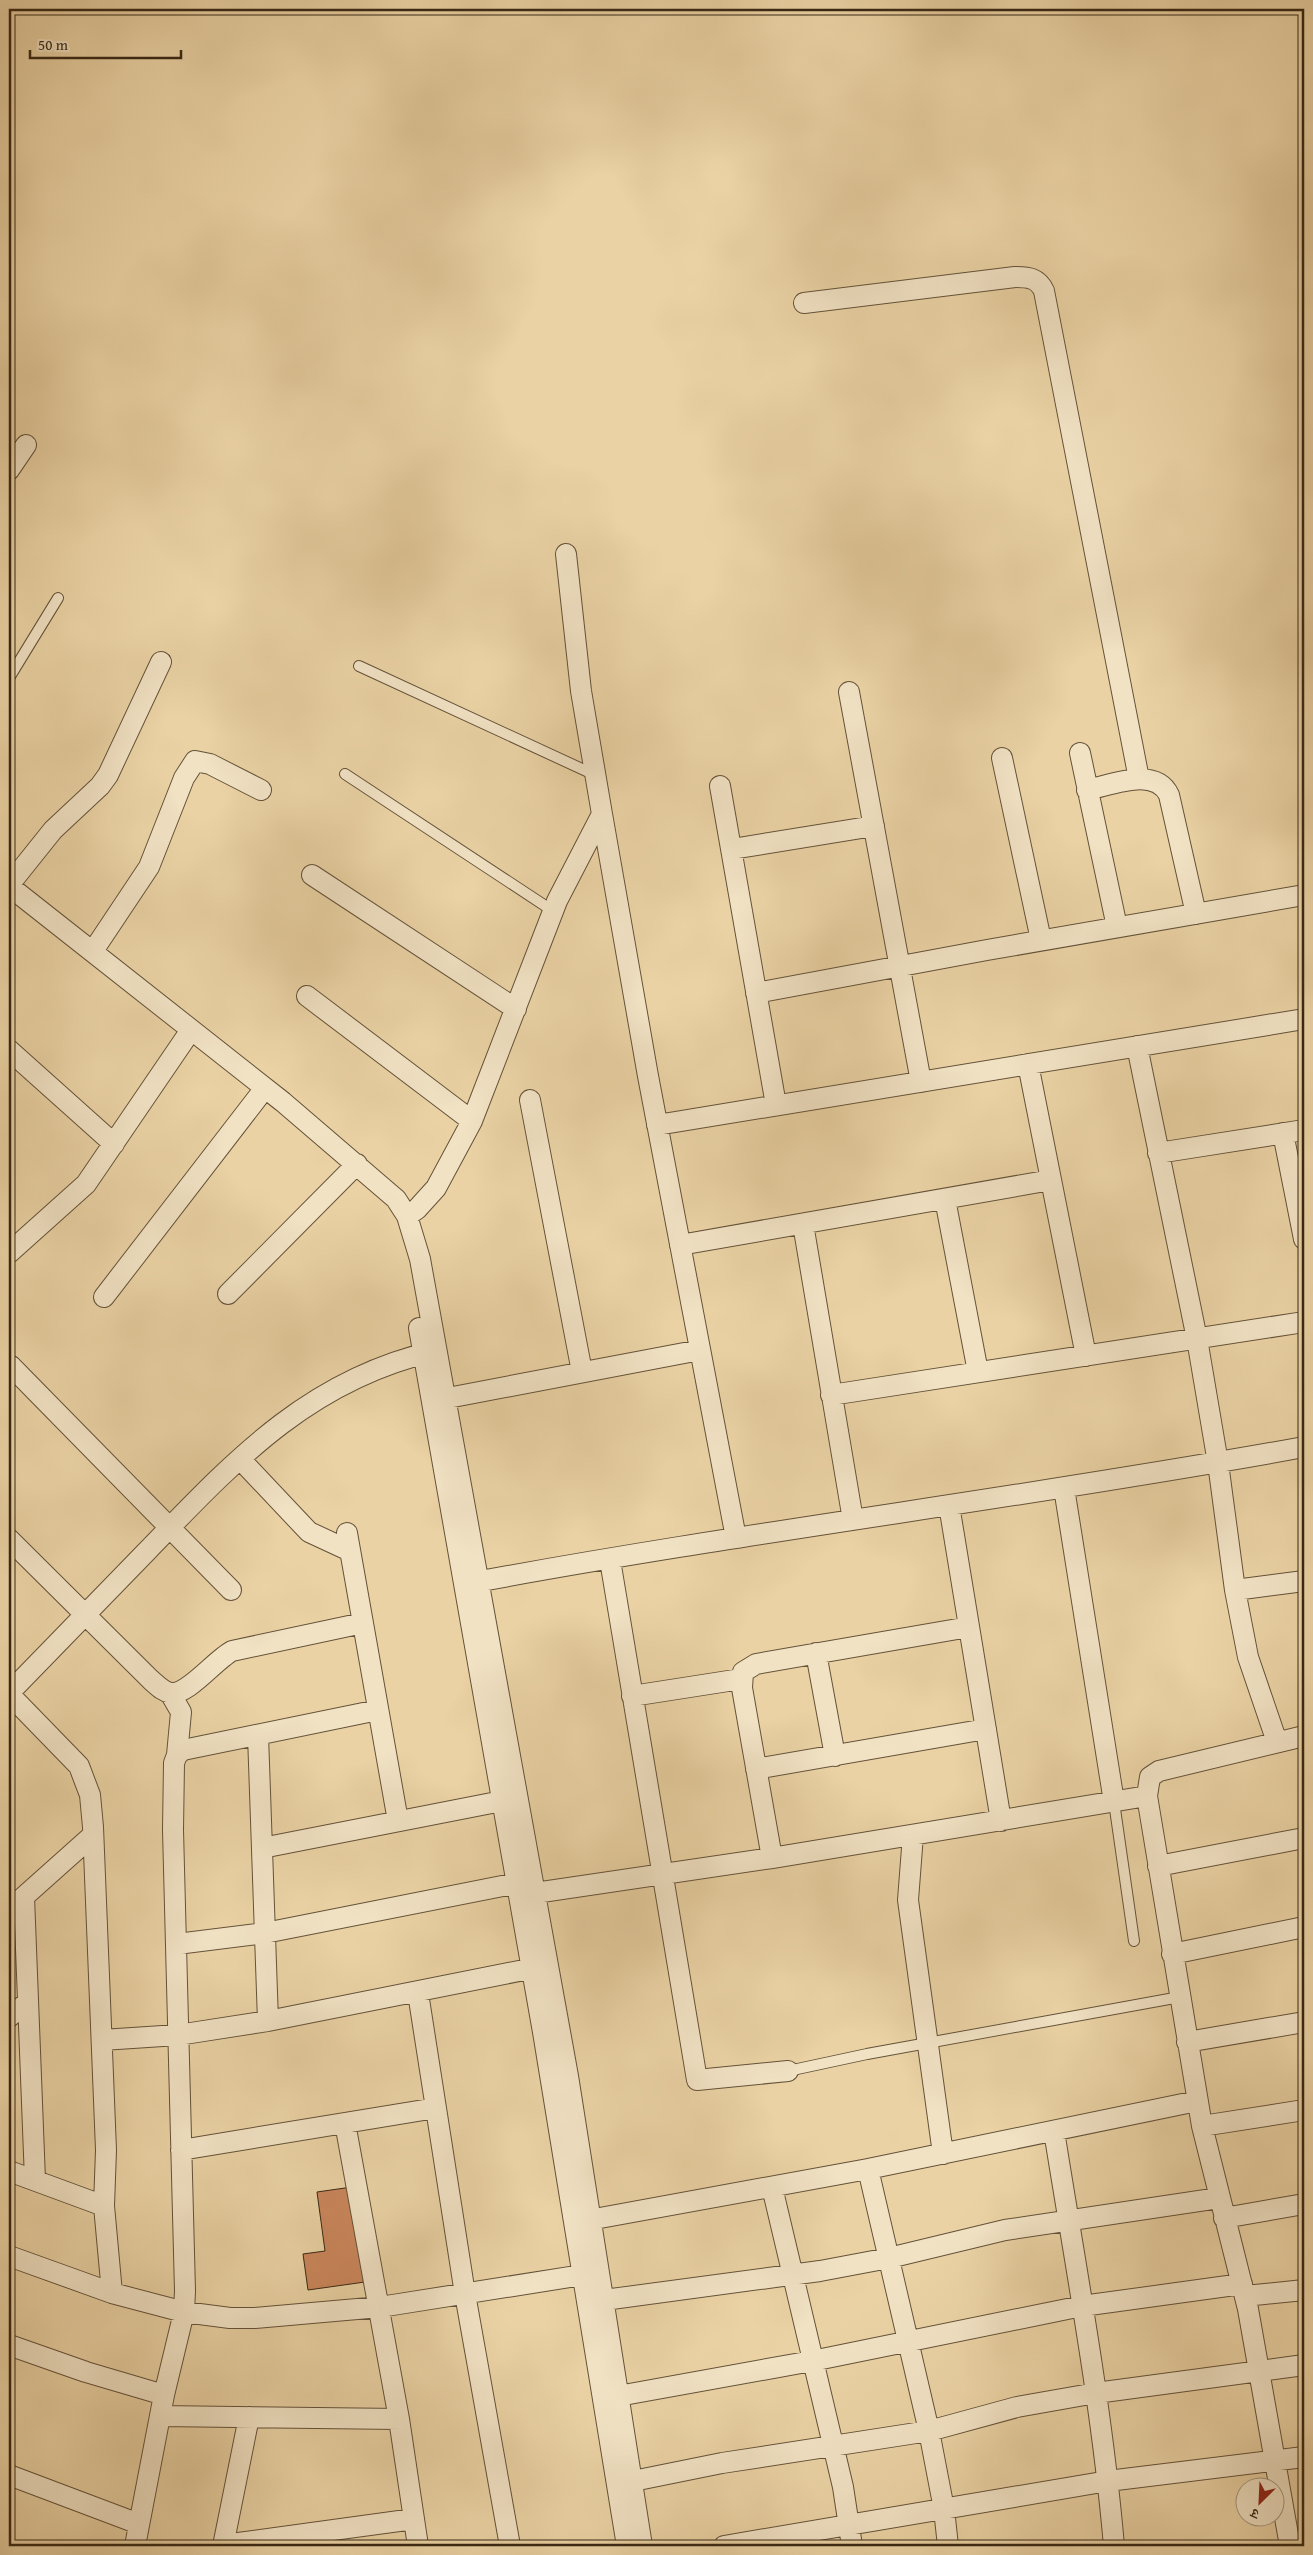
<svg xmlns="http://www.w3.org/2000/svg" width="1313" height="2555" font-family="'Gentium Book Plus','Noto Serif Devanagari',serif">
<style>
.building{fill:#ca865b;stroke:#382815}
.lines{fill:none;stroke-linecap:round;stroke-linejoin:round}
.lane-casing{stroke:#645239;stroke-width:12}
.street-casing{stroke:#645239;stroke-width:22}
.lane{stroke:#f1e2c4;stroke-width:10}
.street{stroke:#f1e2c4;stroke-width:20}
</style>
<rect width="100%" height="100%" fill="#ead2a4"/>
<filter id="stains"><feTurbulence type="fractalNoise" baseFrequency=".004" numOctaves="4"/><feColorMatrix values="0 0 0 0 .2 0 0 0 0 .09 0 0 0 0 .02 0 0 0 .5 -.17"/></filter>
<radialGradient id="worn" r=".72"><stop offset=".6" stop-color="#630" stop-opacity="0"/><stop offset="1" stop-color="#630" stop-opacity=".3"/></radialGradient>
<path class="building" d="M 352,2187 L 365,2282 L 308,2290 L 303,2254 L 325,2251 L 317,2192 Z"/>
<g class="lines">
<defs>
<path id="lane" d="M 359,666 L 595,775
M 9,678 L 58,598
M 345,774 L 553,911
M 1114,1802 L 1134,1941
M 788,2071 L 867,2054 L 1180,1997"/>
<path id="street" d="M 804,303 L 1015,277 C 1029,277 1038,278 1044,291 L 1139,779
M 9,470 L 26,445
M 566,554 L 581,691 L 602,814 L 648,1076 L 736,1538
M 849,692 L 921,1082
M 1080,753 L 1117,927
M 1002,758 L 1041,940
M 720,786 L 776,1105
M 1087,790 C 1112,785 1155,766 1169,795 L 1196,914
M 732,849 L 874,826
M 312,875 L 516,1009
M 9,885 L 53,830 L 100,786 L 108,775 L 161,662
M 9,886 L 283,1102 L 396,1199 L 407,1216 L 420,1259 L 568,2076 L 642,2546
M 93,951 L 149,867 L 184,778 L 195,761 L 210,764 L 261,790
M 756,993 L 987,950 L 1304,895
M 307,996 L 472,1121
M 1137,1046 L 1197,1339 L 1218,1463 L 1235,1590 L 1248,1657 L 1277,1742
M 9,1050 L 114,1144
M 1028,1064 L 1086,1356
M 530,1100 L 582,1372
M 657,1125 L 1304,1019
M 1283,1133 L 1304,1239
M 1158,1153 L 1304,1130
M 945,1199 L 978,1372
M 407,1216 L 417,1209 L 436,1188 L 472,1121 L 557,901 L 602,814
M 803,1224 L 853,1520
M 680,1245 L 1051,1180
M 9,1253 L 86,1184 L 191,1030
M 228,1294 L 357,1164
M 104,1297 L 265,1088
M 419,1328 L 543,2032 L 627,2546
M 11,1366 L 231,1590
M 831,1395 L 1304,1322
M 432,1401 L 700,1350
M 240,1459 L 309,1532 L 350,1551
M 1064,1488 L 1114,1802
M 949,1505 L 1001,1821
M 347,1533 L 398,1821
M 9,1539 L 151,1680 C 157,1685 163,1692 171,1693 C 188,1695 215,1660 232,1651 L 363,1623
M 610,1560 L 697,2080 L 788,2071
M 465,1584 C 743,1532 1025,1498 1304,1447
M 1235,1590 L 1304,1581
M 816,1653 L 835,1756
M 9,1693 C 56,1645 102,1597 149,1549 C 235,1460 310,1379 435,1351
M 170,1693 L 181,1712 L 177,1755
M 9,1694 L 79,1766 L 90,1795 L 93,1827 L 106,2150 L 104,2206
M 632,1696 L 741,1679
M 258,1735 L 268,2021
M 756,1769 L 986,1729
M 913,1835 L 908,1900 L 943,2154
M 262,1848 L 502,1801
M 772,1858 L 742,1688 L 743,1672 L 756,1664 L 969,1627
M 1158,1866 L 1304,1838
M 535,1893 L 772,1858 L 1147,1796
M 24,1897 L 35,2180
M 9,1910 L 93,1835
M 177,1944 L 265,1933 L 528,1881
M 1172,1954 L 1304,1927
M 418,1993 L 465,2294 L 510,2546
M 9,2017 L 28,2002
M 102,2040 L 178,2035 L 268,2021 L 544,1966
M 1187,2042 L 1304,2022
M 345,2123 L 399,2419 L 418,2546
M 1202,2126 L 1304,2110
M 1054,2131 C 1076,2269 1102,2407 1114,2546
M 181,2150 L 436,2108
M 868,2169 L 929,2431 L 944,2509 L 948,2546
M 9,2171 L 104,2206 L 112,2293 L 184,2312 L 230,2318 L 255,2318 L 380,2307 L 595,2273
M 772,2187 L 843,2487 L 852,2546
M 1224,2218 L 1304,2204
M 578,2222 L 868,2169 L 1197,2101
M 9,2256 L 112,2293
M 1245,2296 L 1304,2290
M 604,2300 L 820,2271 L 889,2258 L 1005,2230 L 1219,2198
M 9,2345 L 86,2372 L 164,2395
M 607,2398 L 812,2361 L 1082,2306 L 1242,2284
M 160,2416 L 399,2419
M 9,2475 L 139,2524
M 633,2481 L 722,2463 L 929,2431 L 1017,2407 L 1096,2393 L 1304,2365
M 223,2545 L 414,2519
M 135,2546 L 164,2395 L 184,2312 L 185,2291 L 173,1830 L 174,1763 L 177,1755 L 183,1750 L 378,1710
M 223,2546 L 249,2417
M 724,2546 L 1108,2481 L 1304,2457
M 1290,2546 L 1248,2309 L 1202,2126 L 1147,1796 L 1150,1777 L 1159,1771 L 1304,1736"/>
</defs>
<use href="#lane" class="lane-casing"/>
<use href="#street" class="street-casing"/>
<use href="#lane" class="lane"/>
<use href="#street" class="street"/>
</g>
<rect width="1313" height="2555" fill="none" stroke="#ead2a4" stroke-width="30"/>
<rect x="10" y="10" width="1293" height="2535" fill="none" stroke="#382815" stroke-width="2.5"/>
<rect x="15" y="15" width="1283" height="2525" fill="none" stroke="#382815"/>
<g transform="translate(1260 2502) rotate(204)"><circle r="24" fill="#f1e2c4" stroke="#a7987e"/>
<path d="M0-4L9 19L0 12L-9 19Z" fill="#8f2418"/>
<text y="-8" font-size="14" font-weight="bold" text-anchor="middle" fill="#382815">उ</text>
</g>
<path d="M30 50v8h151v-8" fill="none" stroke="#382815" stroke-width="2.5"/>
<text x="38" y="50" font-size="15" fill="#382815" stroke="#f1e2c4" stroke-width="4" paint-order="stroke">50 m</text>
<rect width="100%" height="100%" filter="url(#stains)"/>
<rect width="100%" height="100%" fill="url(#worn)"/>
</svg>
